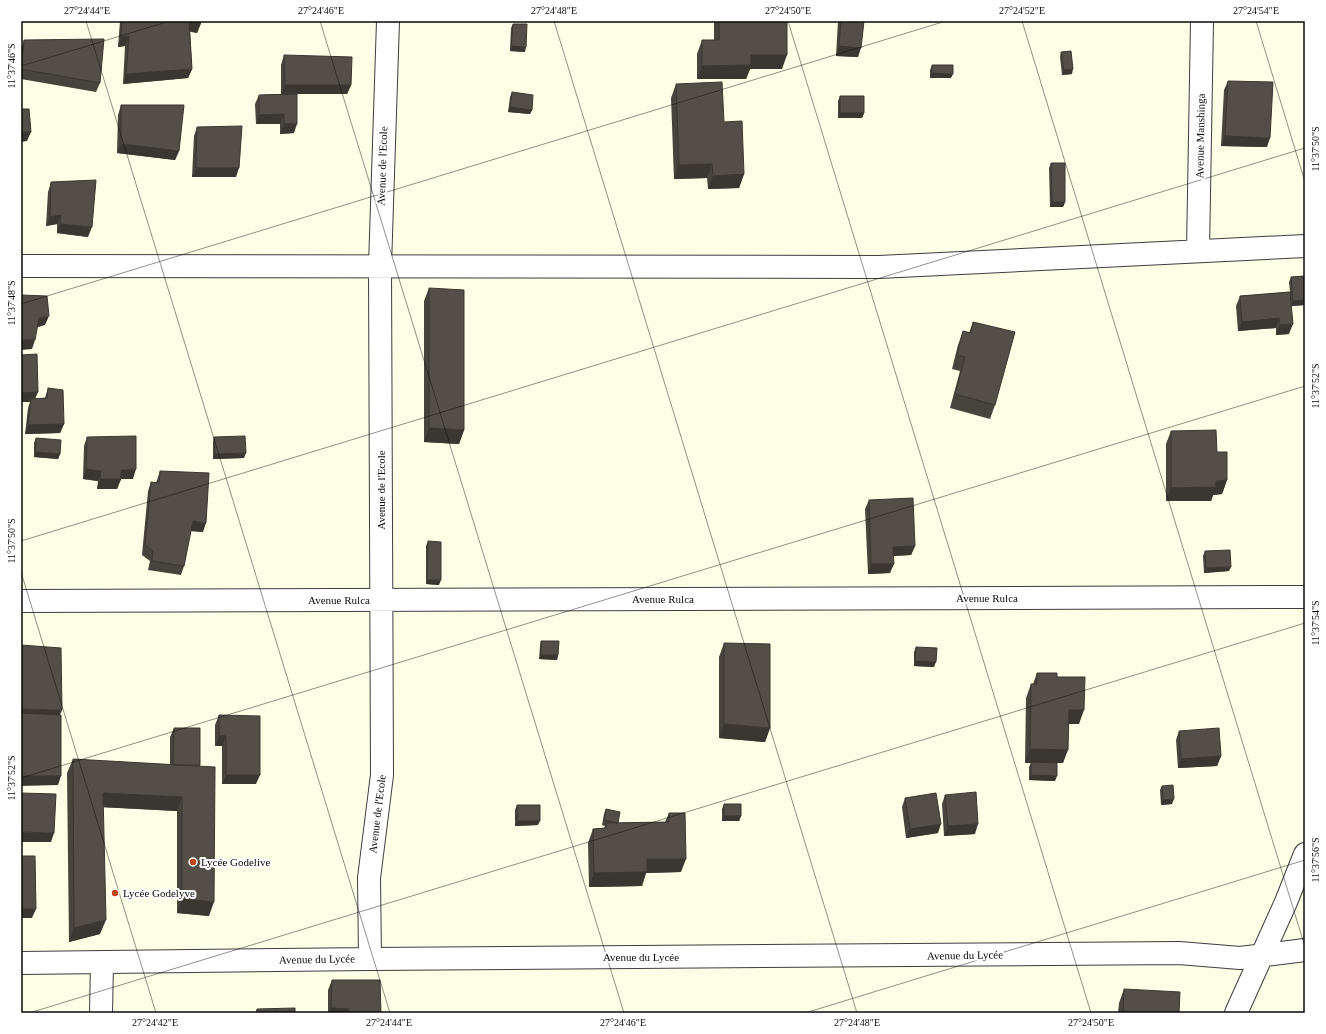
<svg xmlns="http://www.w3.org/2000/svg" width="1326" height="1034" font-family="Georgia,serif">
<style>
.lines{fill:none;stroke-linecap:round;stroke-linejoin:round}
.minor-casing{stroke:#3d3d3d;stroke-width:24}
.minor{stroke:#fff;stroke-width:22}
.wall{fill:#47443c}
.shaded-wall{fill:#3a3731}
.building{fill:#534f46;stroke:#3a3731}
.ticks{fill:none;stroke:#0a0a0a;stroke-width:1;stroke-opacity:0.45}
.poi-dot{fill:#c0471b;stroke:#fff;stroke-width:1.5}
.labels{text-anchor:middle;dominant-baseline:central;stroke-width:4;stroke-linejoin:round;paint-order:stroke}
.street-label{font-size:11px;fill:#0a0a0a;stroke:#fff}
.poi-label{font-size:11px;fill:#0a0a0a;stroke:#fff;text-anchor:start}
.neatline{fill:none;stroke:#0a0a0a;stroke-width:1.5}
.ticks-label{font-size:10px;text-anchor:middle;fill:#0a0a0a}
</style>
<rect width="100%" height="100%" fill="#fcffe6"/>
<g class="lines">
<defs>
<path id="minor" d="M 1198,251 L 1202,21
M 21,266 L 879,267 L 1305,246
M 21,601 L 1305,597
M 370,959 L 369,878 L 382,775 L 380,266 L 388,21
M 21,963 L 370,959 L 1179,953 L 1240,958 L 1305,950
M 101,1013 L 102,963
M 1236,1013 L 1286,902 L 1305,854"/>
</defs>
<use href="#minor" class="minor-casing"/>
<use href="#minor" class="minor"/>
</g>
<path class="wall" d="M 120,21 L 201,21 L 201,23 L 197,33 L 190,31 L 192,69 L 188,78 L 123,84 L 125,46 L 118,47 Z
M 714,21 L 787,21 L 782,69 L 750,69 L 746,79 L 697,79 L 697,54 L 702,40 L 714,40 Z
M 838,21 L 864,21 L 858,57 L 836,56 Z
M 513,24 L 525,52 L 510,51 L 511,28 Z
M 24,40 L 100,83 L 96,92 L 21,79 L 21,50 Z
M 1061,52 L 1072,74 L 1062,75 L 1060,57 Z
M 284,55 L 351,85 L 347,94 L 297,94 L 294,133 L 280,134 L 280,124 L 256,124 L 255,104 L 259,95 L 281,94 L 281,65 Z
M 932,65 L 951,78 L 930,78 L 930,70 Z
M 1228,81 L 1267,147 L 1221,146 L 1224,90 Z
M 676,84 L 724,122 L 744,174 L 739,188 L 708,189 L 707,178 L 674,179 L 671,98 Z
M 512,92 L 532,110 L 530,114 L 508,112 L 510,97 Z
M 840,96 L 864,113 L 862,118 L 838,118 L 838,101 Z
M 121,105 L 179,151 L 175,160 L 117,153 L 118,115 Z
M 197,127 L 236,177 L 192,177 L 194,136 Z
M 1051,163 L 1065,202 L 1063,207 L 1050,207 L 1049,168 Z
M 51,182 L 88,237 L 57,233 L 57,224 L 46,226 L 48,192 Z
M 1305,276 L 1305,305 L 1291,306 L 1289,334 L 1276,335 L 1276,328 L 1238,331 L 1236,306 L 1240,296 L 1290,292 L 1289,282 L 1291,277 Z
M 429,288 L 464,430 L 459,444 L 424,442 L 424,301 Z
M 973,322 L 995,405 L 990,419 L 950,408 L 960,371 L 952,369 L 958,345 L 963,331 L 969,333 Z
M 21,355 L 38,392 L 35,398 L 45,398 L 48,388 L 64,424 L 60,433 L 25,434 L 28,408 L 30,402 L 21,402 Z
M 1171,431 L 1217,452 L 1227,480 L 1222,494 L 1213,495 L 1211,501 L 1166,501 L 1166,444 Z
M 87,437 L 133,479 L 121,479 L 117,489 L 97,489 L 98,481 L 83,479 L 84,446 Z
M 214,437 L 244,458 L 213,459 L 213,442 Z
M 36,438 L 60,454 L 58,459 L 34,457 L 34,443 Z
M 160,471 L 203,532 L 191,531 L 184,566 L 181,575 L 148,570 L 150,561 L 142,555 L 148,491 L 151,482 L 156,483 Z
M 869,500 L 915,546 L 911,555 L 893,556 L 890,573 L 868,574 L 865,509 Z
M 428,541 L 439,585 L 426,584 L 426,546 Z
M 1205,551 L 1229,571 L 1204,573 L 1203,556 Z
M 541,641 L 558,655 L 557,660 L 539,659 L 540,646 Z
M 724,643 L 770,728 L 765,742 L 719,738 L 719,657 Z
M 916,647 L 934,667 L 914,666 L 914,652 Z
M 1037,673 L 1057,677 L 1079,724 L 1069,724 L 1063,763 L 1057,763 L 1055,781 L 1029,780 L 1029,767 L 1031,763 L 1025,763 L 1026,698 L 1031,684 L 1033,684 Z
M 219,715 L 256,784 L 222,784 L 222,746 L 215,746 L 215,725 Z
M 174,728 L 200,765 L 209,916 L 177,913 L 177,811 L 103,807 L 100,934 L 69,942 L 67,773 L 73,759 L 170,765 L 170,737 Z
M 1179,731 L 1221,756 L 1217,766 L 1178,768 L 1176,740 Z
M 1162,786 L 1172,804 L 1161,805 L 1160,790 Z
M 945,795 L 975,834 L 944,836 L 942,804 Z
M 905,798 L 938,833 L 906,838 L 902,807 Z
M 724,804 L 741,816 L 739,821 L 722,821 L 722,809 Z
M 517,805 L 538,825 L 515,826 L 515,810 Z
M 606,809 L 618,823 L 665,822 L 669,813 L 681,872 L 646,873 L 642,886 L 589,887 L 588,843 L 593,829 L 604,828 L 605,826 L 602,825 L 604,814 Z
M 332,980 L 381,1013 L 328,1013 L 328,990 Z
M 1124,989 L 1179,1013 L 1118,1013 L 1119,1003 Z"/>
<path class="shaded-wall" d="M 189,21 L 201,23 L 197,33 L 186,31 Z
M 129,36 L 125,46 L 118,47 L 121,37 Z
M 511,46 L 526,47 L 525,52 L 510,51 Z
M 839,46 L 861,48 L 858,57 L 836,56 Z
M 751,55 L 787,55 L 782,69 L 750,69 L 746,79 L 697,79 L 702,66 Z
M 192,69 L 188,78 L 123,84 L 126,74 Z
M 1073,69 L 1072,74 L 1062,75 L 1064,70 Z
M 932,73 L 953,74 L 951,78 L 930,78 Z
M 285,85 L 351,85 L 347,94 L 281,94 Z
M 510,107 L 532,110 L 530,114 L 508,112 Z
M 840,113 L 864,113 L 862,118 L 838,118 Z
M 284,114 L 280,124 L 256,124 L 259,115 Z
M 284,124 L 297,124 L 294,133 L 280,134 Z
M 21,132 L 31,132 L 27,141 L 21,142 Z
M 1225,136 L 1270,138 L 1267,147 L 1221,146 Z
M 121,144 L 179,151 L 175,160 L 117,153 Z
M 712,164 L 707,178 L 674,179 L 679,165 Z
M 196,168 L 239,168 L 236,177 L 192,177 Z
M 744,174 L 739,188 L 708,189 L 713,176 Z
M 1052,202 L 1065,202 L 1063,207 L 1050,207 Z
M 61,215 L 57,224 L 46,226 L 50,217 Z
M 60,224 L 92,227 L 88,237 L 57,233 Z
M 1305,300 L 1305,305 L 1291,306 L 1293,301 Z
M 49,316 L 45,325 L 35,328 L 39,318 Z
M 1279,318 L 1276,328 L 1238,331 L 1242,322 Z
M 1293,324 L 1289,334 L 1276,335 L 1280,325 Z
M 21,340 L 35,340 L 32,349 L 21,350 Z
M 38,392 L 34,401 L 31,399 L 30,402 L 21,402 L 21,393 Z
M 64,424 L 60,433 L 25,434 L 28,425 Z
M 429,428 L 464,430 L 459,444 L 424,442 Z
M 35,452 L 60,454 L 58,459 L 34,457 Z
M 246,453 L 244,458 L 213,459 L 215,454 Z
M 86,469 L 101,471 L 98,481 L 83,479 Z
M 136,469 L 133,479 L 118,479 L 121,470 Z
M 100,479 L 121,479 L 117,489 L 97,489 Z
M 1227,480 L 1222,494 L 1213,495 L 1211,501 L 1166,501 L 1171,488 L 1216,481 Z
M 193,521 L 206,523 L 203,532 L 190,531 Z
M 915,546 L 911,555 L 890,556 L 893,547 Z
M 871,564 L 894,564 L 890,573 L 868,574 Z
M 1231,567 L 1229,571 L 1204,573 L 1206,568 Z
M 427,580 L 441,580 L 439,585 L 426,584 Z
M 541,655 L 558,655 L 557,660 L 539,659 Z
M 915,661 L 936,662 L 934,667 L 914,666 Z
M 21,709 L 62,710 L 58,719 L 21,719 Z
M 1069,710 L 1084,710 L 1079,724 L 1064,724 Z
M 724,724 L 770,728 L 765,742 L 719,738 Z
M 219,736 L 226,736 L 222,746 L 215,746 Z
M 1030,749 L 1068,750 L 1063,763 L 1025,763 Z
M 1221,756 L 1217,766 L 1178,768 L 1181,759 Z
M 226,775 L 260,775 L 256,784 L 222,784 Z
M 1031,775 L 1057,776 L 1055,781 L 1029,780 Z
M 21,776 L 61,776 L 58,785 L 21,786 Z
M 103,793 L 182,797 L 177,811 L 98,807 Z
M 1174,799 L 1172,804 L 1161,805 L 1163,800 Z
M 724,816 L 741,816 L 739,821 L 722,821 Z
M 517,821 L 540,821 L 538,825 L 515,826 Z
M 941,824 L 938,833 L 906,838 L 910,829 Z
M 978,824 L 975,834 L 944,836 L 948,826 Z
M 21,832 L 54,833 L 51,842 L 21,842 Z
M 647,859 L 686,859 L 681,872 L 646,873 L 642,886 L 589,887 L 594,873 Z
M 182,899 L 214,902 L 209,916 L 177,913 Z
M 21,909 L 36,909 L 32,918 L 21,918 Z
M 106,920 L 100,934 L 69,942 L 74,928 Z
M 331,1008 L 349,1009 L 347,1013 L 329,1013 Z
M 1123,1011 L 1126,1011 L 1126,1013 L 1122,1013 Z"/>
<path class="building" d="M 122,21 L 201,21 L 201,23 L 189,21 L 192,69 L 126,74 L 129,36 L 121,37 Z
M 719,21 L 787,21 L 787,55 L 751,55 L 751,65 L 702,66 L 702,40 L 719,40 Z
M 841,21 L 864,21 L 861,48 L 839,46 Z
M 513,24 L 527,24 L 526,47 L 511,46 Z
M 104,39 L 100,83 L 21,69 L 24,40 Z
M 1071,51 L 1073,69 L 1064,70 L 1061,52 Z
M 284,55 L 352,57 L 351,85 L 285,85 Z
M 932,65 L 953,65 L 953,74 L 932,73 Z
M 1228,81 L 1273,82 L 1270,138 L 1225,136 Z
M 722,82 L 724,122 L 742,121 L 744,174 L 713,176 L 712,164 L 679,165 L 676,84 Z
M 512,92 L 533,95 L 532,110 L 510,107 Z
M 297,94 L 297,124 L 284,124 L 284,114 L 259,115 L 259,95 Z
M 840,96 L 864,96 L 864,113 L 840,113 Z
M 121,105 L 184,105 L 179,151 L 121,144 Z
M 21,109 L 29,109 L 31,132 L 21,132 Z
M 242,126 L 239,168 L 196,168 L 197,127 Z
M 1051,163 L 1065,163 L 1065,202 L 1052,202 Z
M 96,180 L 92,227 L 60,224 L 61,215 L 50,217 L 51,182 Z
M 1305,276 L 1305,300 L 1293,301 L 1291,277 Z
M 429,288 L 464,290 L 464,430 L 429,428 Z
M 1290,292 L 1293,324 L 1280,325 L 1279,318 L 1242,322 L 1240,296 Z
M 21,295 L 47,296 L 49,316 L 39,318 L 35,340 L 21,340 Z
M 973,322 L 1015,332 L 995,405 L 955,394 L 965,357 L 957,355 L 963,331 L 971,333 Z
M 37,354 L 38,392 L 21,393 L 21,355 Z
M 48,388 L 63,390 L 64,424 L 28,425 L 31,399 L 47,398 Z
M 1216,430 L 1217,452 L 1227,452 L 1227,480 L 1216,481 L 1216,487 L 1171,488 L 1171,431 Z
M 136,436 L 136,469 L 121,470 L 121,479 L 100,479 L 101,471 L 86,469 L 87,437 Z
M 245,436 L 246,453 L 215,454 L 214,437 Z
M 36,438 L 61,440 L 60,454 L 35,452 Z
M 160,471 L 209,473 L 206,523 L 193,521 L 184,566 L 152,561 L 153,551 L 145,545 L 151,482 L 159,483 Z
M 913,498 L 915,546 L 893,547 L 894,564 L 871,564 L 869,500 Z
M 428,541 L 441,542 L 441,580 L 427,580 Z
M 1230,550 L 1231,567 L 1206,568 L 1205,551 Z
M 541,641 L 559,641 L 558,655 L 541,655 Z
M 724,643 L 770,644 L 770,728 L 724,724 Z
M 21,645 L 61,648 L 62,710 L 21,709 Z
M 916,647 L 937,648 L 936,662 L 915,661 Z
M 1037,673 L 1057,673 L 1057,677 L 1085,677 L 1084,710 L 1069,710 L 1068,750 L 1030,749 L 1031,684 L 1037,684 Z
M 21,713 L 61,715 L 61,776 L 21,776 Z
M 219,715 L 260,716 L 260,775 L 226,775 L 226,736 L 219,736 Z
M 174,728 L 200,728 L 200,765 L 173,765 Z
M 1219,728 L 1221,756 L 1181,759 L 1179,731 Z
M 73,759 L 215,767 L 214,902 L 182,899 L 182,797 L 103,793 L 106,920 L 74,928 Z
M 1031,762 L 1057,763 L 1057,776 L 1031,775 Z
M 1173,785 L 1174,799 L 1163,800 L 1162,786 Z
M 976,792 L 978,824 L 948,826 L 945,795 Z
M 21,793 L 56,794 L 54,833 L 21,832 Z
M 936,793 L 941,824 L 910,829 L 905,798 Z
M 724,804 L 741,804 L 741,816 L 724,816 Z
M 517,805 L 540,805 L 540,821 L 517,821 Z
M 606,809 L 620,812 L 618,823 L 604,820 Z
M 669,813 L 685,813 L 686,859 L 647,859 L 647,872 L 594,873 L 593,829 L 606,828 L 606,823 L 669,822 Z
M 21,856 L 35,856 L 36,909 L 21,909 Z
M 332,980 L 380,980 L 381,1013 L 349,1013 L 349,1009 L 331,1008 Z
M 1124,989 L 1180,992 L 1179,1013 L 1126,1013 L 1126,1011 L 1123,1011 Z
M 295,1008 L 295,1013 L 256,1013 L 257,1009 Z"/>
<path class="ticks" d="M 86,21 L 390,1013M 320,21 L 624,1013M 554,21 L 857,1013M 788,21 L 1091,1013M 1022,21 L 1305,947M 1256,21 L 1305,182M 21,66 L 170,21M 21,304 L 946,21M 21,541 L 1305,148M 21,572 L 156,1013M 21,778 L 1305,386M 29,1013 L 1305,623M 805,1013 L 1305,860"/>
<g class="poi-dot">
<circle cx="193" cy="862" r="4"/>
<circle cx="115" cy="893" r="4"/>
</g>
<g class="labels">
<g class="street-label">
<text transform="translate(1200 136) rotate(-89)">Avenue Manshinga</text>
<text transform="translate(382 166) rotate(-88)">Avenue de l'Ecole</text>
<text transform="translate(381 490) rotate(-90)">Avenue de l'Ecole</text>
<text x="987" y="598">Avenue Rulca</text>
<text x="663" y="599">Avenue Rulca</text>
<text x="339" y="600">Avenue Rulca</text>
<text transform="translate(377 814) rotate(-83)">Avenue de l'Ecole</text>
<text transform="translate(965 955) rotate(-1)">Avenue du Lycée</text>
<text x="641" y="957">Avenue du Lycée</text>
<text transform="translate(317 959) rotate(-1)">Avenue du Lycée</text>
</g>
<g class="poi-label">
<text x="201" y="862">Lycée Godelive</text>
<text x="123" y="893">Lycée Godelyve</text>
</g>
</g>
<rect width="1326" height="1034" fill="none" stroke="#ffffff" stroke-width="44"/>
<rect x="22" y="22" width="1282" height="990" class="neatline"/>
<g class="ticks-label">
<text x="87" y="14">27°24'44"E</text>
<text x="321" y="14">27°24'46"E</text>
<text x="554" y="14">27°24'48"E</text>
<text x="788" y="14">27°24'50"E</text>
<text x="1022" y="14">27°24'52"E</text>
<text x="1256" y="14">27°24'54"E</text>
<text transform="translate(11 66) rotate(-90)" y="4">11°37'46"S</text>
<text transform="translate(1315 149) rotate(-90)" y="4">11°37'50"S</text>
<text transform="translate(11 303) rotate(-90)" y="4">11°37'48"S</text>
<text transform="translate(1315 386) rotate(-90)" y="4">11°37'52"S</text>
<text transform="translate(11 541) rotate(-90)" y="4">11°37'50"S</text>
<text transform="translate(1315 623) rotate(-90)" y="4">11°37'54"S</text>
<text transform="translate(11 778) rotate(-90)" y="4">11°37'52"S</text>
<text transform="translate(1315 860) rotate(-90)" y="4">11°37'56"S</text>
<text x="155" y="1026">27°24'42"E</text>
<text x="389" y="1026">27°24'44"E</text>
<text x="623" y="1026">27°24'46"E</text>
<text x="857" y="1026">27°24'48"E</text>
<text x="1091" y="1026">27°24'50"E</text>
</g>
</svg>
